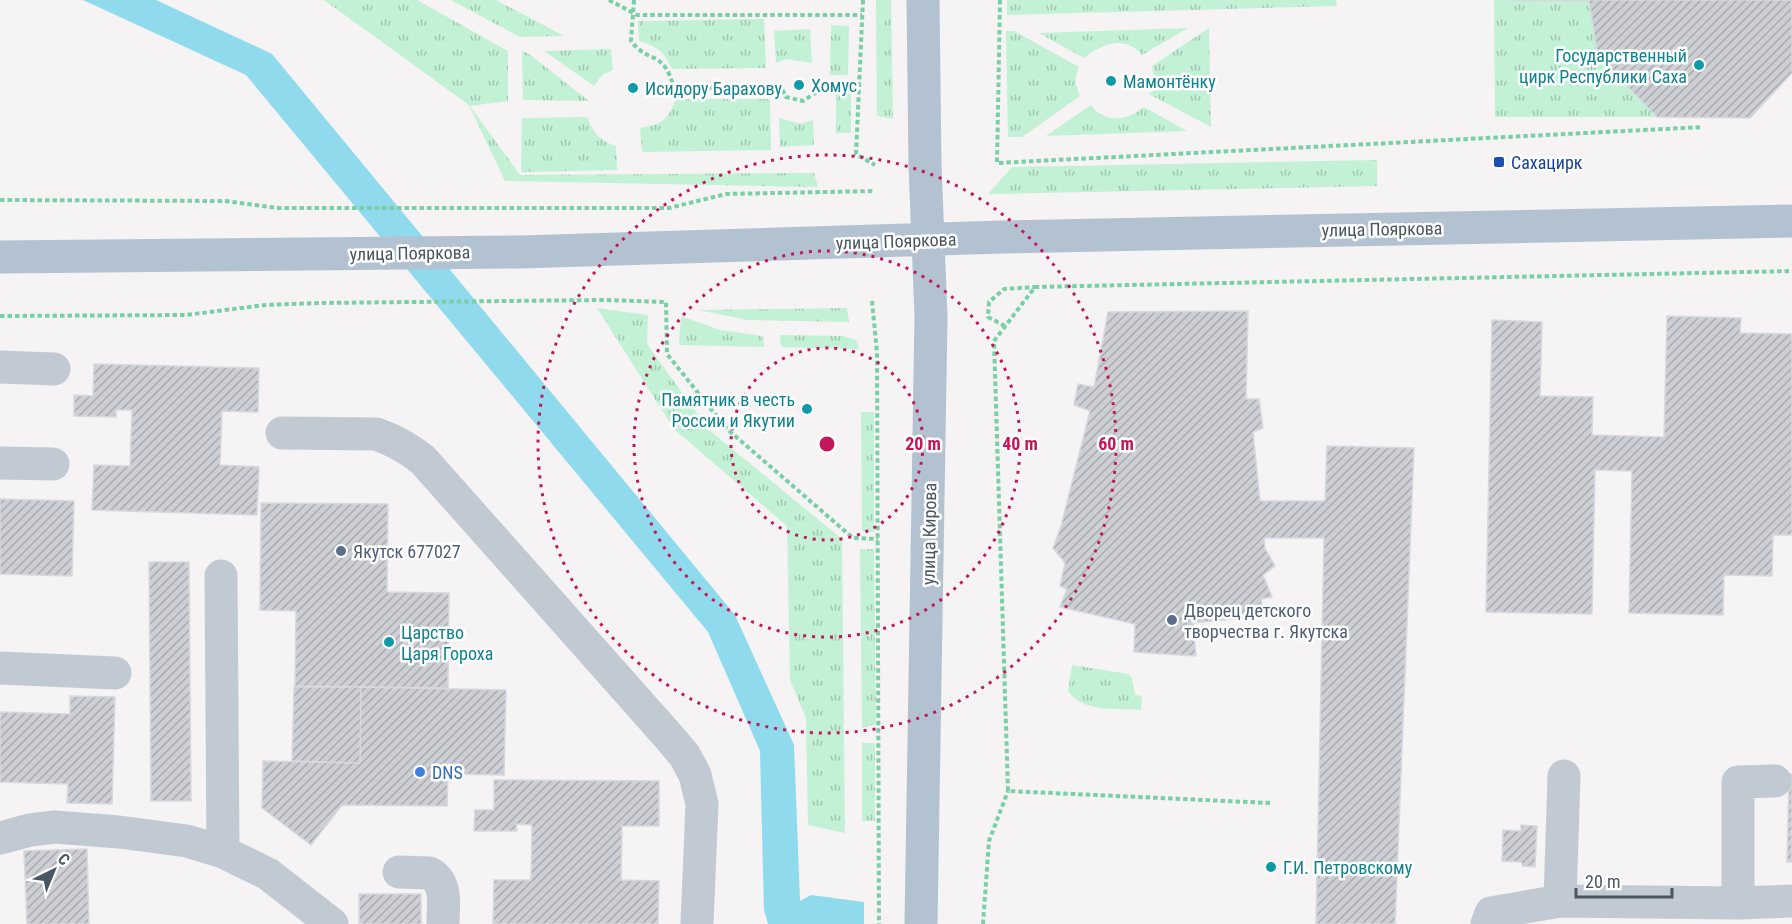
<svg xmlns="http://www.w3.org/2000/svg" width="1792" height="924" font-family="'Roboto Condensed',sans-serif">
<style>
.grass{fill:url(#grass-tufts)}
.water{fill:#90daee}
.building{fill:url(#building-hatch);stroke:#d7d9de;stroke-width:1.5}
.lines{fill:none;stroke-linecap:round;stroke-linejoin:round}
.path{stroke:#7ad0a6;stroke-width:4;stroke-dasharray:4.5 3;stroke-linecap:butt}
.minor{stroke:#c1cad2;stroke-width:33}
.major{stroke:#b3c2d1;stroke-width:33}
.ring{fill:none;stroke:#c2185b;stroke-width:3;stroke-dasharray:3 6}
.culture-dot{fill:#0f9aa8;stroke:#fff;stroke-width:2}
.transit-dot{fill:#1a4fb4;stroke:#fff;stroke-width:2}
.service-dot{fill:#5c6f8a;stroke:#fff;stroke-width:2}
.shop-dot{fill:#3f7fe0;stroke:#fff;stroke-width:2}
.labels{text-anchor:middle;dominant-baseline:central;stroke-width:5;stroke-linejoin:round;paint-order:stroke}
.culture-label{font-size:18px;fill:#0d838f;stroke:#fff;text-anchor:start}
.transit-label{font-size:18px;fill:#164399;stroke:#fff;text-anchor:start}
.street-label{font-size:18px;fill:#4a5661;stroke:#fff}
.service-label{font-size:18px;fill:#4e5e75;stroke:#fff;text-anchor:start}
.shop-label{font-size:18px;fill:#366cbe;stroke:#fff;text-anchor:start}
.centre{fill:#c2185b;stroke:#fff;stroke-width:3}
.ring-label{font-size:18px;text-anchor:middle;font-weight:bold;fill:#c2185b;stroke:#fff;stroke-width:5;stroke-linejoin:round;paint-order:stroke}
</style>
<defs>
<pattern id="grass-tufts" width="24" height="20" patternUnits="userSpaceOnUse" patternTransform="scale(1.5)"><rect width="24" height="20" fill="#c3f1d5"/><path d="M3 7l-1-3M5 7V3M7 7l1-3M15 17l-1-3M17 17v-4M19 17l1-3" fill="none" stroke="#a0c6b0"/></pattern>
<pattern id="building-hatch" width="6" height="6" patternUnits="userSpaceOnUse" patternTransform="scale(1.5)"><rect width="6" height="6" fill="#cdcfd5"/><path d="M-1 1l2-2M0 6l6-6M5 7l2-2" fill="none" stroke="#a8abb0"/></pattern>
</defs>
<rect width="100%" height="100%" fill="#f5f3f3"/>
<path class="grass" d="M 324,0 L 417,0 L 508,51 L 508,101 L 470,106 L 520,175 L 814,173 L 818,187 L 505,181 L 469,105 Z
M 451,0 L 496,0 L 564,36 L 520,37 Z
M 876,0 L 891,0 L 893,119 L 877,116 Z
M 1007,0 L 1336,0 L 1337,6 L 1007,15 Z
M 1494,0 L 1589,1 L 1598,56 L 1657,117 L 1495,117 Z
M 764,19 L 766,68 L 672,69 C 664,51 658,47 639,41 L 638,21 Z
M 831,25 L 849,26 L 848,75 L 830,75 Z
M 1188,28 L 1142,55 C 1125,34 1101,44 1084,58 L 1039,33 Z
M 1209,28 L 1211,127 L 1149,94 L 1156,89 L 1152,66 Z
M 810,29 L 812,63 L 786,59 L 776,63 L 774,31 Z
M 1006,31 L 1014,31 L 1079,67 C 1074,79 1075,84 1080,96 L 1022,137 L 1008,137 Z
M 611,49 L 613,70 L 602,75 L 594,86 L 544,51 Z
M 522,51 L 529,54 L 589,101 L 523,100 Z
M 851,90 L 851,133 L 836,133 L 836,91 Z
M 676,99 L 770,99 L 771,150 L 642,152 L 640,128 C 663,124 667,121 676,99 Z
M 1091,105 C 1105,124 1127,121 1144,107 L 1187,131 L 1046,136 Z
M 587,117 C 593,133 600,141 616,146 L 617,170 L 521,172 L 522,118 Z
M 779,118 L 801,124 L 813,120 L 814,145 L 780,147 Z
M 1377,160 L 1377,186 L 988,194 L 1012,167 Z
M 597,308 L 648,315 L 647,344 L 708,429 L 842,539 L 845,833 L 808,825 L 806,718 L 790,680 L 787,526 L 674,429 Z
M 847,308 L 849,322 L 748,320 L 698,310 Z
M 681,316 L 720,330 L 763,336 L 764,347 L 679,345 Z
M 780,335 L 843,336 L 856,340 L 859,349 L 781,347 Z
M 861,412 L 874,412 L 874,532 L 862,532 Z
M 860,549 L 874,549 L 876,724 L 862,728 Z
M 1072,665 L 1128,674 L 1132,678 L 1135,695 L 1142,696 L 1141,710 C 1117,708 1083,713 1068,691 Z
M 862,743 L 875,743 L 875,821 L 862,821 Z"/>
<path class="water" d="M 83,0 L 156,0 L 272,54 L 735,615 L 794,745 L 800,901 L 811,895 L 864,902 L 864,924 L 768,924 L 764,910 L 760,751 L 708,632 L 246,75 Z"/>
<path class="building" d="M 1506,0 L 1792,0 L 1792,73 L 1750,118 L 1657,117 L 1598,56 L 1589,1 Z
M 1248,311 L 1246,399 L 1259,399 L 1263,428 L 1253,432 L 1260,501 L 1325,501 L 1327,446 L 1414,448 L 1395,924 L 1316,924 L 1324,538 L 1264,538 L 1265,548 L 1275,566 L 1263,575 L 1272,597 L 1261,599 L 1263,616 L 1193,623 L 1196,656 L 1134,652 L 1135,624 L 1060,607 L 1067,589 L 1060,586 L 1065,563 L 1053,548 L 1061,526 L 1090,411 L 1074,405 L 1078,384 L 1094,387 L 1108,312 Z
M 1667,316 L 1741,318 L 1740,333 L 1792,334 L 1792,535 L 1773,535 L 1772,576 L 1724,575 L 1723,615 L 1629,613 L 1632,471 L 1595,470 L 1592,614 L 1486,612 L 1492,320 L 1542,322 L 1540,396 L 1593,397 L 1592,435 L 1664,437 Z
M 94,364 L 259,368 L 258,412 L 222,411 L 220,465 L 259,467 L 257,515 L 92,510 L 94,465 L 130,466 L 132,410 L 116,410 L 116,417 L 74,416 L 74,395 L 93,396 Z
M 0,499 L 74,501 L 72,576 L 0,574 Z
M 261,503 L 388,504 L 387,592 L 449,593 L 448,688 L 295,686 L 296,611 L 260,610 Z
M 149,562 L 189,562 L 191,801 L 151,801 Z
M 294,687 L 361,687 L 360,763 L 292,761 Z
M 361,687 L 506,690 L 504,775 L 448,774 L 447,806 L 342,805 L 311,845 L 262,808 L 263,761 L 360,763 Z
M 70,696 L 115,697 L 112,804 L 67,803 L 68,784 L 0,782 L 0,712 L 70,714 Z
M 1789,774 L 1792,774 L 1792,862 L 1787,862 Z
M 494,780 L 659,781 L 659,826 L 622,826 L 621,880 L 659,881 L 658,924 L 493,924 L 494,880 L 531,880 L 532,825 L 516,824 L 517,831 L 474,831 L 475,810 L 494,810 Z
M 1521,825 L 1537,826 L 1535,867 L 1523,866 L 1521,862 L 1502,861 L 1503,830 L 1521,831 Z
M 87,849 L 89,924 L 27,924 L 24,851 Z
M 359,894 L 421,894 L 421,924 L 359,924 Z"/>
<g class="lines">
<path class="path" d="M 609,0 L 637,15 L 862,15
M 634,0 L 631,41 C 649,65 663,48 674,88 L 781,87 L 786,97 L 803,101 L 815,93 L 820,84 L 860,83
M 863,0 L 856,154 L 875,165
M 1000,0 L 997,163 L 1703,127
M 0,200 L 225,201 L 277,208 L 669,208 L 726,194 L 875,191
M 872,301 L 877,352 L 879,924
M 0,316 L 186,315 L 265,305 L 318,303 L 603,300 L 666,302 L 667,354 L 727,429 L 853,538 L 878,539
M 1005,326 L 988,317 L 989,302 L 1004,289 L 1035,287
M 1270,803 L 1008,791 L 994,341 L 1035,287 L 1792,271
M 983,924 L 989,841 L 1008,791"/>
<path class="minor" d="M 0,367 L 54,369
M 282,433 L 376,434 C 394,440 408,448 423,460 L 669,737 L 685,756 L 695,775 L 702,804 L 697,924
M 0,463 L 53,464
M 221,576 L 223,852
M 0,668 L 115,673
M 0,838 L 30,830 L 55,827 L 119,832 L 187,841 L 223,852 L 268,874 L 332,924
M 399,872 L 430,873 C 448,884 443,905 443,924
M 1560,901 L 1564,776
M 1738,903 L 1738,782 L 1775,781
M 1487,924 L 1491,913 L 1560,901 L 1738,903 L 1792,901"/>
<path class="major" d="M 0,257 L 520,252 L 1002,237 L 1792,221
M 921,924 L 931,316 L 925,165 L 923,0"/>
</g>
<g class="ring">
<circle cx="827" cy="444" r="96"/>
<circle cx="827" cy="444" r="193"/>
<circle cx="827" cy="444" r="289"/>
</g>
<g class="culture-dot">
<circle cx="1699" cy="65" r="6"/>
<circle cx="1111" cy="81" r="6"/>
<circle cx="799" cy="85" r="6"/>
<circle cx="633" cy="88" r="6"/>
<circle cx="807" cy="409" r="6"/>
<circle cx="389" cy="642" r="6"/>
<circle cx="1271" cy="867" r="6"/>
</g>
<rect class="transit-dot" x="1493" y="156" width="12" height="12" rx="3"/>
<g class="service-dot">
<circle cx="341" cy="551" r="6"/>
<circle cx="1172" cy="620" r="6"/>
</g>
<circle class="shop-dot" cx="420" cy="772" r="6"/>
<g class="labels">
<g class="culture-label">
<text x="1687" y="55" text-anchor="end">Государственный<tspan x="1687" dy="21">цирк Республики Саха</tspan></text>
<text x="1123" y="81">Мамонтёнку</text>
<text x="811" y="85">Хомус</text>
<text x="645" y="88">Исидору Барахову</text>
<text x="795" y="399" text-anchor="end">Памятник в честь<tspan x="795" dy="21">России и Якутии</tspan></text>
<text x="401" y="632">Царство<tspan x="401" dy="21">Царя Гороха</tspan></text>
<text x="1283" y="867">Г.И. Петровскому</text>
</g>
<g class="transit-label">
<text x="1511" y="162">Сахацирк</text>
</g>
<g class="street-label">
<text transform="translate(1382 229) rotate(-1)">улица Пояркова</text>
<text transform="translate(896 241) rotate(-2)">улица Пояркова</text>
<text transform="translate(410 253) rotate(-1)">улица Пояркова</text>
<text transform="translate(929 534) rotate(-89)">улица Кирова</text>
</g>
<g class="service-label">
<text x="353" y="551">Якутск 677027</text>
<text x="1184" y="610">Дворец детского<tspan x="1184" dy="21">творчества г. Якутска</tspan></text>
</g>
<g class="shop-label">
<text x="432" y="772">DNS</text>
</g>
</g>
<circle cx="827" cy="444" r="9" class="centre"/>
<g class="ring-label">
<text x="923" y="450">20 m</text>
<text x="1020" y="450">40 m</text>
<text x="1116" y="450">60 m</text>
</g>
<g transform="translate(54 870) rotate(43)" stroke="#ffffff" stroke-width="4.5" paint-order="stroke">
<path d="M0-4.5L10 22L0 15L-10 22Z" fill="#4a5661"/>
<text y="-9" font-size="16" font-weight="bold" text-anchor="middle" fill="#4a5661">С</text>
</g>
<path d="M1576 888v9h96v-9" fill="none" stroke="#4a5661" stroke-width="3"/>
<text x="1585" y="888" font-size="18" fill="#4a5661" stroke="#ffffff" stroke-width="4.5" paint-order="stroke">20 m</text>
</svg>
